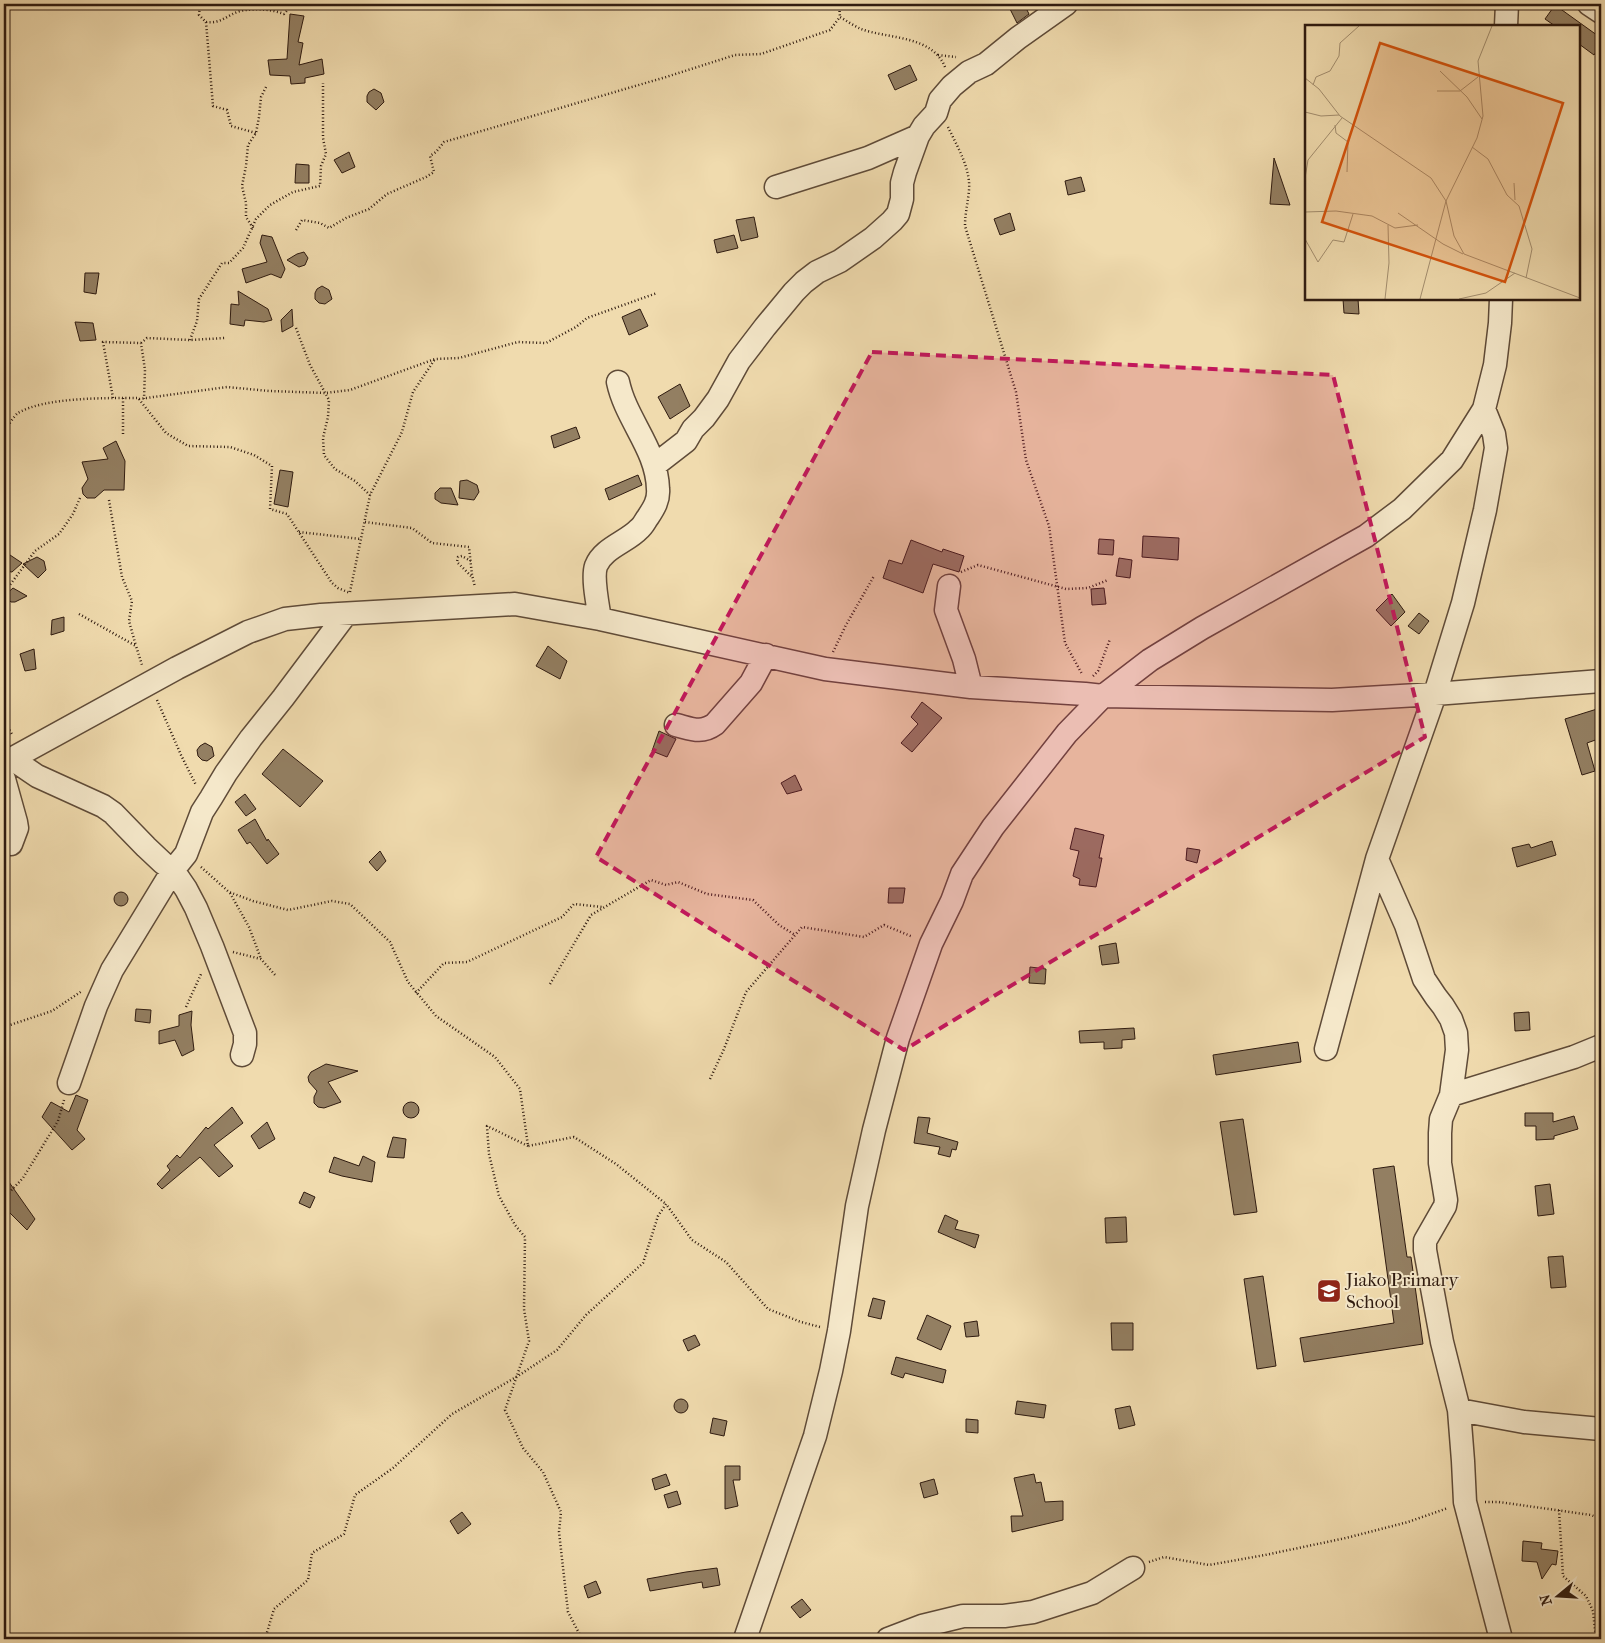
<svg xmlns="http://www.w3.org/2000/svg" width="1605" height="1643" font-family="'IM FELL French Canon',serif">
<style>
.building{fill:#937f62;stroke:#2f1b10}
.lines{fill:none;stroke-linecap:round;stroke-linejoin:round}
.minor-casing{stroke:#5f4b38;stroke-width:25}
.path{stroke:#2f1b10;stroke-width:2.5;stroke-dasharray:1 2.5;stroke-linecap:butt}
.minor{stroke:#f5e8ca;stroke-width:22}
.marked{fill:#c2185b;fill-opacity:0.2;stroke:#c2185b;stroke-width:4;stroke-dasharray:10 6;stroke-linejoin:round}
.labels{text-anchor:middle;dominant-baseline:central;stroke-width:4;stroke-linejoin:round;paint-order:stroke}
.poi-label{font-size:19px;fill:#2f1b10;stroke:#f5e8ca;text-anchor:start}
.inset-road{fill:none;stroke:#a38e6f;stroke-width:1}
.view{fill:#d6530c;fill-opacity:0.15;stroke:#d6530c;stroke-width:2.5}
.inset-edge{fill:none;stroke:#2f1b10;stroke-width:2.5}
</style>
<rect width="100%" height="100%" fill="#f0dbae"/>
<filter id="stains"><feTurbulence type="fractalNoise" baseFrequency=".004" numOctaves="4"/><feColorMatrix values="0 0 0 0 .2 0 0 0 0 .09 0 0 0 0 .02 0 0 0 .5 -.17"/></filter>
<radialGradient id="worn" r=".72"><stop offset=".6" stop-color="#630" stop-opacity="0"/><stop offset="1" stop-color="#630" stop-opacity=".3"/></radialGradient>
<path class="building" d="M 1017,4 L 1024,4 L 1029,14 L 1017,23 L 1009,7 Z
M 1555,5 L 1601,38 L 1601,45 L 1594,55 L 1579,44 L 1579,26 L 1555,26 L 1545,19 Z
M 290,14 L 304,16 L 298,42 L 303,43 L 299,65 L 322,59 L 324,74 L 305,78 L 305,83 L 291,84 L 290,76 L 270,75 L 268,60 L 287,59 Z
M 910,65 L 917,80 L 895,90 L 888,75 Z
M 374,89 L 381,93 L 384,102 L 376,110 L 367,102 L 367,96 L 369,92 Z
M 349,152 L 355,167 L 342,173 L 334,160 Z
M 1274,158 L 1290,205 L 1270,204 Z
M 296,164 L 309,165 L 309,183 L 295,183 Z
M 1081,177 L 1085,191 L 1068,195 L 1065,181 Z
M 1010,213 L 1015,230 L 1000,235 L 994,219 Z
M 754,217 L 758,237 L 741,241 L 736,220 Z
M 262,235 L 272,237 L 285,269 L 281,278 L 271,274 L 246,283 L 242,269 L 267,262 L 260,243 Z
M 734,235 L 738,248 L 717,253 L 714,240 Z
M 304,252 L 308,258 L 305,265 L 299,267 L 287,260 L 297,254 Z
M 85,273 L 99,273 L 96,294 L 84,292 Z
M 322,286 L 329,290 L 332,299 L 325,304 L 319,303 L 315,299 L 315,293 L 317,289 Z
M 238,291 L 268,309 L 272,320 L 264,322 L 245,320 L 244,326 L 230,324 L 231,304 L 239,305 Z
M 1343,299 L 1358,299 L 1359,314 L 1344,313 Z
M 292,309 L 293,326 L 282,332 L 281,320 Z
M 640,309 L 648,326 L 629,335 L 622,317 Z
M 75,322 L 93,323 L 96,340 L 80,341 Z
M 680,384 L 690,406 L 670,419 L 658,397 Z
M 576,427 L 580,438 L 554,448 L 551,436 Z
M 116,441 L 125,461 L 124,490 L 104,490 L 95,498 L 87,498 L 83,494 L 82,488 L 88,479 L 82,462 L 108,459 L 103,448 Z
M 280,470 L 293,472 L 288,507 L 274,504 Z
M 638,475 L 642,485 L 609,500 L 605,489 Z
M 467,480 L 477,485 L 479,492 L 474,500 L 459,498 L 460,481 Z
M 440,488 L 451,488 L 458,505 L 441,503 L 435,499 L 435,493 Z
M 1143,536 L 1179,538 L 1178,560 L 1142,557 Z
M 1099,539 L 1114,540 L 1113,555 L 1098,554 Z
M 911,540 L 942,552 L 943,549 L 964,556 L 959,572 L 933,564 L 923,593 L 883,578 L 889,560 L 902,564 Z
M 4,551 L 22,563 L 12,572 L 4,571 Z
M 37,557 L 44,561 L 46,570 L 38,578 L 23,564 Z
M 1119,558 L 1132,560 L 1130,578 L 1116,576 Z
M 13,588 L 27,596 L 15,602 L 11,602 L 4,596 Z
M 1104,588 L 1106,604 L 1092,605 L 1091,589 Z
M 1392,594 L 1405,612 L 1391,626 L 1376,610 Z
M 1419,613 L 1429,621 L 1419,634 L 1408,626 Z
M 64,617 L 64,631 L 51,635 L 52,620 Z
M 548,646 L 567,661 L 560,679 L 536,666 Z
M 34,649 L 36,669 L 25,671 L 20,654 Z
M 922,702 L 942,718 L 912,752 L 901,743 L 918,724 L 911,717 Z
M 1597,709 L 1601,725 L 1601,738 L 1587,743 L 1595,771 L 1582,775 L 1565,719 Z
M 659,731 L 676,739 L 667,757 L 652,751 Z
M 205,743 L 212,747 L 214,756 L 207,761 L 202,760 L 198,756 L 197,750 L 200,746 Z
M 283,749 L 323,781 L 300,807 L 262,774 Z
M 795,775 L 802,790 L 787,794 L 781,783 Z
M 245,794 L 256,809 L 246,816 L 235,802 Z
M 255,819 L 267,841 L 268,839 L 279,854 L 267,864 L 250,842 L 247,844 L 238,830 Z
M 1075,828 L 1104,835 L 1099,858 L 1102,858 L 1096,887 L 1079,885 L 1080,879 L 1073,876 L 1079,851 L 1070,849 Z
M 1552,841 L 1556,855 L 1517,867 L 1512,848 L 1529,844 L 1531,848 Z
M 1187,848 L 1200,850 L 1197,863 L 1186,860 Z
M 380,851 L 386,861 L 377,871 L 369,862 Z
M 889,888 L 905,888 L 903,903 L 888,903 Z
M114 899a7 7 0 1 1 14 0a7 7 0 1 1-14 0Z
M 1116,943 L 1119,963 L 1102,965 L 1099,946 Z
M 1030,967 L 1046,969 L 1045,984 L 1029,983 Z
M 136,1009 L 151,1010 L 150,1023 L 135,1021 Z
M 192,1011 L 191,1025 L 194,1050 L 182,1056 L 175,1040 L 159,1044 L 159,1031 L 179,1026 L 179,1015 Z
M 1529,1012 L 1530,1030 L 1515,1031 L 1514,1013 Z
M 1134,1028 L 1135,1039 L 1122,1040 L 1122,1048 L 1104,1049 L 1104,1042 L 1080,1043 L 1079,1031 Z
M 1298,1042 L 1301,1062 L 1216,1075 L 1213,1055 Z
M 326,1064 L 358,1071 L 328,1082 L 341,1102 L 324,1108 L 318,1107 L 314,1103 L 314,1097 L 317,1091 L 309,1082 L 308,1077 L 311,1072 Z
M 76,1095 L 88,1100 L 77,1130 L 85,1139 L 72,1150 L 42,1117 L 51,1102 L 69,1112 Z
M403 1110a8 8 0 1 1 16 0a8 8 0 1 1-16 0Z
M 232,1107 L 243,1123 L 214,1145 L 233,1166 L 219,1177 L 200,1157 L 162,1189 L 157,1184 L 170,1170 L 167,1166 L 177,1155 L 180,1158 L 206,1127 L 208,1129 Z
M 1525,1113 L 1553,1113 L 1553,1122 L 1574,1116 L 1578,1129 L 1554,1136 L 1554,1139 L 1536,1140 L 1536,1126 L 1525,1126 Z
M 918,1117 L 930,1118 L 927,1133 L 958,1142 L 956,1150 L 952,1149 L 950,1157 L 938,1154 L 940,1147 L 914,1143 Z
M 1243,1119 L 1257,1212 L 1234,1215 L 1220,1122 Z
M 267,1122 L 275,1139 L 259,1149 L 251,1136 Z
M 393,1137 L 406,1139 L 404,1158 L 387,1157 Z
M 363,1156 L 375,1162 L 372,1182 L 342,1176 L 329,1172 L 334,1157 L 359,1166 Z
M 1394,1166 L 1407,1257 L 1411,1257 L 1423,1344 L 1304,1362 L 1300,1338 L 1394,1323 L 1373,1169 Z
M 4,1175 L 35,1219 L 27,1230 L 4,1207 Z
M 1550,1184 L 1554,1214 L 1538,1216 L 1535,1186 Z
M 304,1192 L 315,1197 L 310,1208 L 299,1203 Z
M 945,1215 L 958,1221 L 955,1229 L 979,1235 L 975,1248 L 938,1232 Z
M 1126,1217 L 1127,1242 L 1106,1243 L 1105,1218 Z
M 1563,1256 L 1566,1287 L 1551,1288 L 1548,1257 Z
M 1263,1276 L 1276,1366 L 1257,1369 L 1244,1279 Z
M 873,1298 L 885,1301 L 881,1319 L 868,1316 Z
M 927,1315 L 951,1326 L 941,1350 L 917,1339 Z
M 977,1321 L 979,1336 L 966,1337 L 964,1323 Z
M 1111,1323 L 1133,1323 L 1133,1350 L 1112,1350 Z
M 695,1335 L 700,1345 L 688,1351 L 683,1340 Z
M 896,1357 L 946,1370 L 943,1383 L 905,1373 L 903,1378 L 891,1374 Z
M674 1406a7 7 0 1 1 14 0a7 7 0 1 1-14 0Z
M 1017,1401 L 1046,1405 L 1044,1418 L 1015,1414 Z
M 1130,1406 L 1135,1425 L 1119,1429 L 1115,1409 Z
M 713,1418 L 727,1421 L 724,1436 L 710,1433 Z
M 966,1419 L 978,1420 L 978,1433 L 966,1432 Z
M 725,1466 L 740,1466 L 740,1480 L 733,1480 L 738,1506 L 725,1509 Z
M 666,1474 L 670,1485 L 655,1490 L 652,1479 Z
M 1034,1474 L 1036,1483 L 1041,1482 L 1045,1502 L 1063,1501 L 1063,1520 L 1012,1532 L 1011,1516 L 1023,1516 L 1014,1478 Z
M 934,1479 L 938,1494 L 924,1498 L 920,1483 Z
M 677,1491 L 681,1504 L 668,1508 L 664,1495 Z
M 462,1512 L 471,1524 L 458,1534 L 450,1521 Z
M 1523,1541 L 1542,1543 L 1541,1549 L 1558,1551 L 1556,1565 L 1552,1564 L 1542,1579 L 1537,1562 L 1522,1561 Z
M 717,1568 L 720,1585 L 703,1588 L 702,1582 L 650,1591 L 647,1579 L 686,1572 Z
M 596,1581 L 601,1593 L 588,1598 L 584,1586 Z
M 802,1599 L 811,1610 L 800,1618 L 791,1607 Z"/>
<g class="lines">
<defs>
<path id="minor" d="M 1589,4 L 1601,12
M 1506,26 L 1507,4
M 776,187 L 868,158 L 918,136
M 655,465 L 686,441 L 693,429 L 704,418 L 718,399 L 739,361 L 765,327 L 794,292 L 804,282 L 817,272 L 840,261 L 873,238 L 892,221 L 898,214 L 902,199 L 902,183 L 905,172 L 918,136 L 924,126 L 936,113 L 940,100 L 952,86 L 969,72 L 986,64 L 1018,38 L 1066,4
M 949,586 L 946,610 L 964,659 L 971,687
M 600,619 C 598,606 592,578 596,566 C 603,548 627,542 639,529 C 643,526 645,521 648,517 C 654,508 659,500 658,489 C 657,449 626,420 618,382
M 676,725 C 692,729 701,734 715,724 L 751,683 L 766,655
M 12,759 L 37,776 L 103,806 L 113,813 L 146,847 L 163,863 L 173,870 L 186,889 L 196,908 L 212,946 L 245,1033 L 245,1044 L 242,1055
M 4,763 L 177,668 L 248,632 L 285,619 L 321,615 L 515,604 L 600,619 L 825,669 L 971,687 L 1085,694 L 1103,696 L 1332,700 L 1435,694 L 1601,681
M 4,779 L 16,822 L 17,828 L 11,844
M 1377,859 L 1406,925 L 1424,979 L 1436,997 L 1443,1006 L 1451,1019 L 1456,1033 L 1457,1050 L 1451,1095 L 1441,1119 L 1440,1133 L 1440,1163 L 1446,1200 L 1445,1206 L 1425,1241 L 1425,1250 L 1442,1342 L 1459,1410 L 1463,1461 L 1465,1502 L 1501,1639
M 1326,1049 L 1377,859 L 1435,694 L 1463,603 L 1485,510 L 1496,448 L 1494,434 L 1484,409
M 69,1083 L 96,1006 L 112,970 L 173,870 L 186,854 L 202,812 L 211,798 L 226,773 L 251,738 L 283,698 L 346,614
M 1451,1095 L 1574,1057 L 1601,1046
M 1459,1410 L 1524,1422 L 1601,1429
M 745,1639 L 815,1436 L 831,1371 L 839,1331 L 857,1206 L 874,1130 L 898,1038 L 931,944 L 952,901 L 962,874 L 993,827 L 1067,733 L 1103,696 L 1150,660 L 1202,628 L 1366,536 L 1402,509 L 1452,460 L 1484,409 L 1495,365 L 1500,323 L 1501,299
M 888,1639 L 922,1626 L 963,1616 L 1004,1616 L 1033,1612 L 1092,1593 L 1133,1568"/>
</defs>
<use href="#minor" class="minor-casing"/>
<path class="path" d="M 200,4 L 199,15 L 206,22 L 213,106 L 227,110 L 231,126 L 256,133
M 839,4 L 840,17
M 206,22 C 221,24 227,15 240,11 C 255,8 271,9 284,14 L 293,4
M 938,55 L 956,57
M 948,127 C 957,146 971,169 969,190 C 968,203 965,213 965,226 L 1016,392 L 1026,460 L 1049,526 L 1065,643 L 1082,674
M 253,228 L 246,217 L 246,203 L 242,186 L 246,166 L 248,145 L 256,133 L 259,117 L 261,97 L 267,85
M 296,230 L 302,220 L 320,223 L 329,228 L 346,218 L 369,209 L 387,194 L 426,177 L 434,172 L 430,156 L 436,152 L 444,142 L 666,77 L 735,55 L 761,54 L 830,30 L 840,17 C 847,21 854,26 861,29 C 888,39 932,35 945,67
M 296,328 L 310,365 L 329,400 L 328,417 L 323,438 L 324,455 L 335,469 L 355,481 L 370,495
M 190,340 L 197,321 L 199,299 L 222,263 L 229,263 L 243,248 L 256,219 L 270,205 L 293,192 L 320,186 L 321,166 L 326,154 L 323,138 L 323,83
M 141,343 L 147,338 L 190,340 L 225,338
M 113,398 L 103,342 L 141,343 L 145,370 L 144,399
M 123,398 L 123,434
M 139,399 L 227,387 L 269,391 L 325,393 L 350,390 L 435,359 L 459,358 L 518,342 L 546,343 L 576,327 L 587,318 L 657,293
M 4,432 C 8,426 13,417 18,413 C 45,397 107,398 138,398 L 166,433 L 188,446 L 230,447 L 254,455 L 272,466 L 270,509 L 287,514 L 332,583 L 338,588 L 350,593
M 109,500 L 122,577 L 132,601 L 129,621 L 136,646
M 365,522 L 412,528 L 432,543 L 469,547 L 472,575 L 475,587
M 299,532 L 361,539
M 471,561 L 462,556 L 458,557 L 457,562 L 471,576
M 961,572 L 978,565 L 1066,589 L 1088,588 L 1108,580
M 350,592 L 370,495 L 402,432 L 413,392 L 435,359
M 4,593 L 35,551 L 59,534 L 73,514 L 80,498
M 79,614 L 136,646 L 142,665
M 833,652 L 846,625 L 874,576
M 1093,676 L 1098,671 L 1110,639
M 157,700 L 181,755 L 196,785
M 4,721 L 13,736
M 201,867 L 229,892 L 253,901 L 288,910 L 332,901 L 350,904 L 390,942 L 408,982 L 436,1016 L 495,1057 L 520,1089 L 528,1146 L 574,1137 L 616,1164 L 666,1204
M 230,893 L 249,927 L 261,959
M 233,952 L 261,959 L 276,976
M 550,984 L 591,915 L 651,880 L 666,885 L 678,882 L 707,894 L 753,900 L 779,925 L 795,935
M 416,993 L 444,963 L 467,962 L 562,917 L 574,904 L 602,907
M 186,1007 L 202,972
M 4,1027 L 52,1011 L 82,991
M 710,1079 L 724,1049 L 746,992 L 802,927 L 864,937 L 884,925 L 913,937
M 528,1146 L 487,1126 L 489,1154 L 499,1196 L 515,1225 L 525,1237 L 524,1309 L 529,1341 L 505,1410 L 523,1448 L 543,1472 L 561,1512 L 559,1532 L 568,1612 L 582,1639
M 4,1198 L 23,1178 L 58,1121 L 64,1100
M 1485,1502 L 1499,1502 L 1591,1515 L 1601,1519
M 1559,1510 L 1563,1576 L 1586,1596 L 1593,1611 L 1596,1639
M 1149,1562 L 1164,1557 L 1209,1565 L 1265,1555 L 1346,1538 L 1408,1522 L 1448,1508
M 4,1572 L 5,1628 L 6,1639
M 265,1639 L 274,1609 L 308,1580 L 312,1553 L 344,1534 L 355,1495 L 393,1468 L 452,1414 L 518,1376 L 557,1350 L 586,1315 L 643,1263 L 658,1216 L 666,1204 L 692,1240 L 726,1262 L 768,1309 L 801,1322 L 820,1327"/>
<use href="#minor" class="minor"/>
</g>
<path class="marked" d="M 872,352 L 1333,375 L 1425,737 L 904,1050 L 596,857 Z"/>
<defs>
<symbol id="school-square" viewBox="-11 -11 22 22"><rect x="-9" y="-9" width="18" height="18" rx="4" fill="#8f2418" stroke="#f5e8ca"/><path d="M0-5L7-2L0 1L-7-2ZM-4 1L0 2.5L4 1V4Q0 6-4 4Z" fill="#fff"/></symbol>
</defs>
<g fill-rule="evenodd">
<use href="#school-square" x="1315" y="1277" width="28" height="28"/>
</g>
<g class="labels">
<g class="poi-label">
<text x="1346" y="1280">Jiako Primary<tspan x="1346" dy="22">School</tspan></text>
</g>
</g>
<g transform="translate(1305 25)">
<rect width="275" height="275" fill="#f0dbae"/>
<path class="inset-road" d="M 135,46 L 162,72 L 177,94M 0,53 L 14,64 L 35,91 L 126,153 L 141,176 L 149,211 L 159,229 L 275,273M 8,60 L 11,52 L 25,46 L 34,31 L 35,18 L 54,1M 132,66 L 155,66 L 173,52M 0,87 L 16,91 L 34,90M 30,100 L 31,108 L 43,117 L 42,147M 167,122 L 183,134 L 202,170 L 214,181 L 227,224 L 221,253M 0,153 L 3,135 L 37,93M 209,158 L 210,175M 0,187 L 31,186 L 67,191 L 90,203 L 113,200M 93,188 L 138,219 L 158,229M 0,214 L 13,237 L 28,215 L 39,217 L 48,189M 80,274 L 84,238 L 83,200M 115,274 L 141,176 L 172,113 L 178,91 L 173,36 L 187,1M 154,274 L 181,268 L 210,248"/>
<path class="view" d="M 75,18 L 258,78 L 200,257 L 17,197 Z"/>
<rect width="275" height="275" class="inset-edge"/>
</g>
<rect width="1605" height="1643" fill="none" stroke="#f0dbae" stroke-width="20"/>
<rect x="5" y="5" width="1595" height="1633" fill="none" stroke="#2f1b10" stroke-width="2.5"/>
<rect x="10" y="10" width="1585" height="1623" fill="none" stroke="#2f1b10"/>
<g transform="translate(1558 1596) rotate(252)" stroke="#f5e8ca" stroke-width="4" paint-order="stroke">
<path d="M0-4L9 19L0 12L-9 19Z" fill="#2f1b10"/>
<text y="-8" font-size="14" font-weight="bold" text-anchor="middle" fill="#2f1b10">N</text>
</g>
<rect width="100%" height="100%" filter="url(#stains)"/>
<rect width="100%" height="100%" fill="url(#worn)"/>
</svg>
